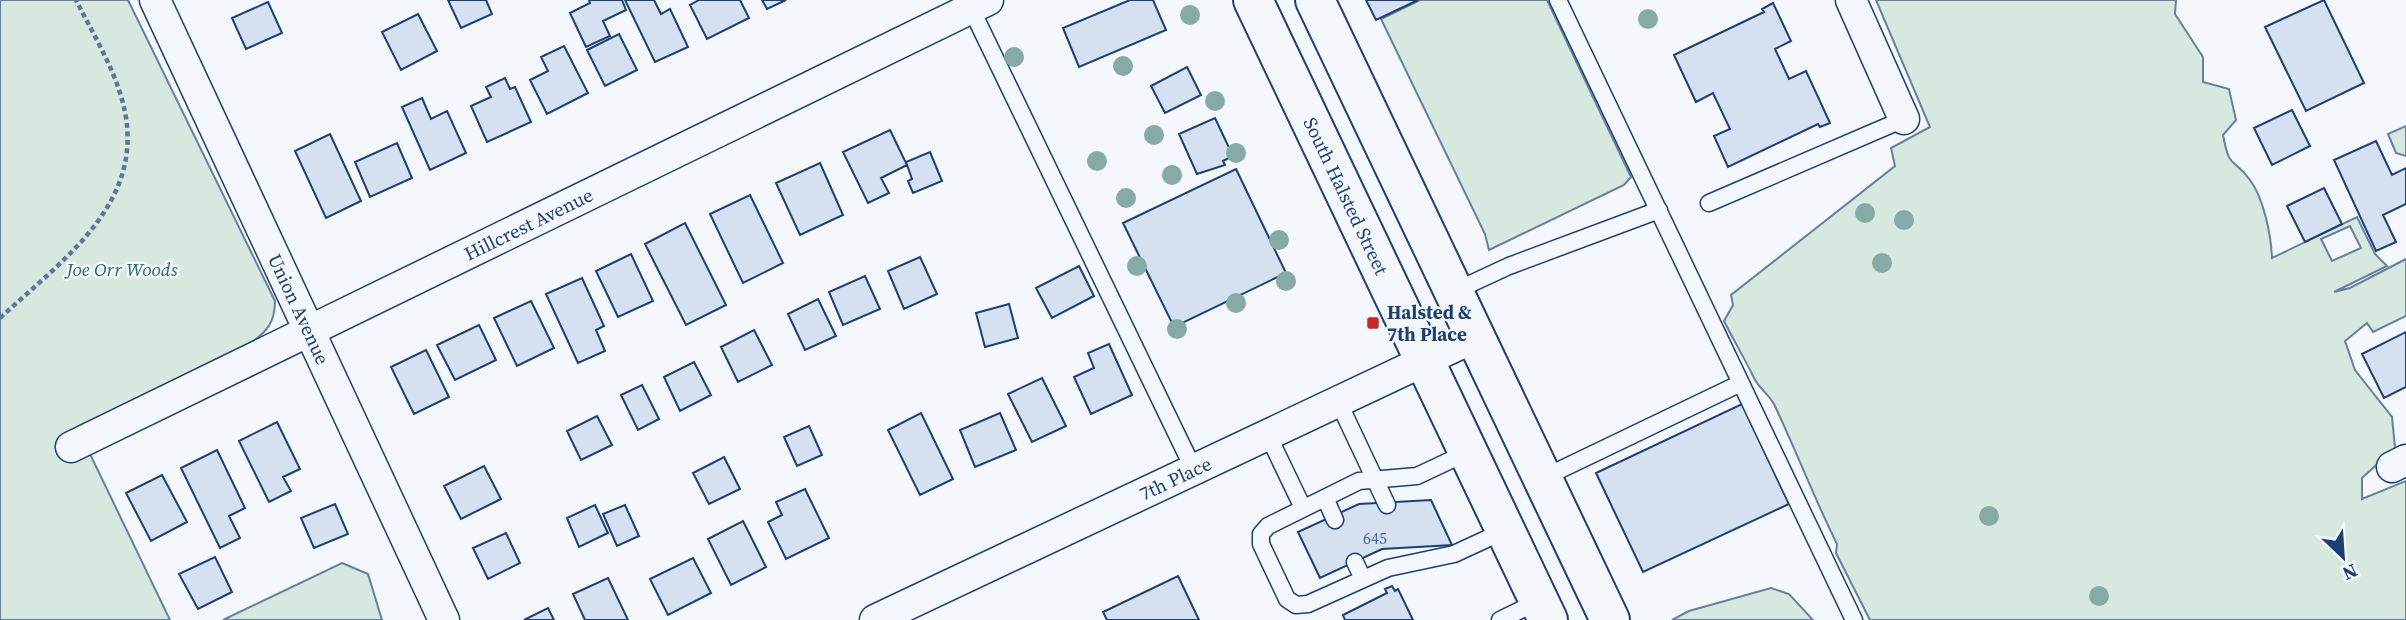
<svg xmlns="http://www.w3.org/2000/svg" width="2406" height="620" font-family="'Source Serif 4',serif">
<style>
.green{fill:#d7e8df;stroke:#687fa3;stroke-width:2;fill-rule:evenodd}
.building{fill:#d5e0f0;stroke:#1d3f73;stroke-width:2}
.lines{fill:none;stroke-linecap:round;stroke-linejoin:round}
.lane-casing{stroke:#1d3f73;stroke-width:19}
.street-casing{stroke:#1d3f73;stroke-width:33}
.primary-casing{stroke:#1d3f73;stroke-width:42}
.path{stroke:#5e769c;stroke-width:4.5;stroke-dasharray:5 3.5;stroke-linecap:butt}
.lane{stroke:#f4f7fb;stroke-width:16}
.street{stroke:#f4f7fb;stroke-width:30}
.primary{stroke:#f4f7fb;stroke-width:38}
.tree{fill:#86aba6}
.poi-dot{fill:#c62828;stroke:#f4f7fb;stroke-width:2.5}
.labels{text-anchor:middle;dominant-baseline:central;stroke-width:5;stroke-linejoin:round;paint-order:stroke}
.number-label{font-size:16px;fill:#4b6792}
.street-label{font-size:19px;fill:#1d3f73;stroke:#f4f7fb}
.park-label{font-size:19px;font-style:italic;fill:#2c6c60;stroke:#f4f7fb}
.poi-label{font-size:19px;font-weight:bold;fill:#1d3f73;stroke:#f4f7fb;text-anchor:start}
</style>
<rect width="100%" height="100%" fill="#f4f7fb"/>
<path class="green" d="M 0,0 L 128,0 L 275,301 C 275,323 267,331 250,344 L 77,427 L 170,620 L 0,620 Z
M 1420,0 L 1547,0 L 1631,177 L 1624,185 L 1489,250 L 1485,234 L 1381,19 Z
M 1876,0 L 2176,0 L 2175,14 L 2203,57 L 2203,82 L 2229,89 L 2236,120 L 2223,135 C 2230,172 2233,156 2250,180 C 2264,199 2271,235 2272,258 L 2357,217 L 2375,254 L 2387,266 L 2334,292 L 2350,288 L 2406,259 L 2406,316 L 2373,332 L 2367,323 L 2345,341 L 2355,370 L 2392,417 L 2395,448 L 2362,478 L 2362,499 L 2406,481 L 2406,620 L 1870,620 L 1836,553 L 1837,544 C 1814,498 1796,450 1774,404 C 1769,395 1759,388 1754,378 C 1745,359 1734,341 1724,321 L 1733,305 L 1731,295 L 1895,166 L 1891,148 L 1930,127 ZM 2350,226 L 2361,248 L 2332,261 L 2321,239 Z
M 2406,126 L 2406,156 L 2396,153 L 2388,134 Z
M 342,563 L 368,574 L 382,620 L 223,620 Z
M 1771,588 L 1789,594 L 1813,620 L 1672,620 L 1689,611 Z"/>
<path class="building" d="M 448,0 L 486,0 L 492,14 L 461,28 Z
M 589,0 L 622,0 L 626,10 L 603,21 L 610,36 L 586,47 L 570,13 L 590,3 Z
M 625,0 L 654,0 L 661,14 L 670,9 L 688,47 L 655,62 Z
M 699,0 L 740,0 L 749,18 L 707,39 L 690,5 Z
M 762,0 L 786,0 L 767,9 Z
M 1130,0 L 1153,0 L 1166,30 L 1079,67 L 1063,28 Z
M 1366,0 L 1418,0 L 1376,20 Z
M 2324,0 L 2364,83 L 2306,111 L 2265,27 Z
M 268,2 L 282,33 L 246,49 L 232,18 Z
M 1773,3 L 1791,41 L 1775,49 L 1789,79 L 1806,71 L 1830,123 L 1820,127 L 1818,124 L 1728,167 L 1714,136 L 1730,129 L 1713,93 L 1696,102 L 1674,55 L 1764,12 L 1762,9 Z
M 418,14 L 437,51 L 401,70 L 382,32 Z
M 619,34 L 637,70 L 605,86 L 587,50 Z
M 564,46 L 588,93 L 547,114 L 530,80 L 548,71 L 541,57 Z
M 1187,67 L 1201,95 L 1165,113 L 1151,86 Z
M 505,78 L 510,89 L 515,87 L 531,122 L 487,142 L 471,106 L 491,97 L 486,87 Z
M 422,98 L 431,119 L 447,111 L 466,153 L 430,170 L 402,107 Z
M 2292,110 L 2310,146 L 2272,165 L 2254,128 Z
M 1215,118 L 1233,156 L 1223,161 L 1225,165 L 1197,174 L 1179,134 Z
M 890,130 L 907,165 L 881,178 L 889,193 L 868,203 L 843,152 Z
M 330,134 L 361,201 L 326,218 L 295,151 Z
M 2376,141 L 2392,175 L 2406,168 L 2406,204 L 2383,215 L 2396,242 L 2376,251 L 2334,160 Z
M 397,143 L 412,178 L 370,197 L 355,162 Z
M 930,152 L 942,181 L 913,193 L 908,181 L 912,179 L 906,162 Z
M 820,163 L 843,215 L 800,235 L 776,183 Z
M 1236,169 L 1286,273 L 1174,327 L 1123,223 Z
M 2324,188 L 2342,224 L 2305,242 L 2287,206 Z
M 750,195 L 783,263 L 743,283 L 710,214 Z
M 685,223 L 726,305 L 686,325 L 645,244 Z
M 631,254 L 653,301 L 618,317 L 596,271 Z
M 920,257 L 937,294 L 904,309 L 888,271 Z
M 1079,266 L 1094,296 L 1052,318 L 1036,288 Z
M 865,276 L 880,309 L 843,325 L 829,292 Z
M 582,278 L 604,326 L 596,330 L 605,351 L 578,363 L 546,294 Z
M 818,299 L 836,336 L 805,350 L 788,314 Z
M 531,301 L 554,348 L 517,366 L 494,318 Z
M 1009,304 L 1018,338 L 985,347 L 976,313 Z
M 479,325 L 496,360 L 455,380 L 437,345 Z
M 754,330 L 772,365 L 738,382 L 721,347 Z
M 2406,332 L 2406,387 L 2384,398 L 2362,354 Z
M 1109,344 L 1132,395 L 1091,414 L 1074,377 L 1094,368 L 1088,353 Z
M 426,350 L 449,397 L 414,414 L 391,367 Z
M 694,362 L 711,395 L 680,411 L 664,377 Z
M 1042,378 L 1066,426 L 1032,442 L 1008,394 Z
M 642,385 L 659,419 L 638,430 L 621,395 Z
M 1742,404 L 1789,504 L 1643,572 L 1596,473 Z
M 921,413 L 953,479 L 920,495 L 888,430 Z
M 1000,413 L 1016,450 L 975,467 L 960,430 Z
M 597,416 L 612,445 L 581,460 L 567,431 Z
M 277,422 L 300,469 L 283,477 L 291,491 L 269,502 L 239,441 Z
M 809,426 L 822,455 L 797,466 L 784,437 Z
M 217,450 L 245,508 L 229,516 L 240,538 L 220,548 L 181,468 Z
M 724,457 L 740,489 L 709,504 L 693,473 Z
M 484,466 L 501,499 L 461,519 L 444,486 Z
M 162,475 L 187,522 L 151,541 L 126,493 Z
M 805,489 L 829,538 L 786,559 L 768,522 L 782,515 L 776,502 Z
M 1431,500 L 1452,545 L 1382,549 L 1320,578 L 1298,532 L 1359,504 Z
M 335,504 L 348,534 L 314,548 L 301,518 Z
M 595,505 L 608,533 L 579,547 L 567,518 Z
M 625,505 L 639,536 L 617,546 L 603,514 Z
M 743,521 L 766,567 L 731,585 L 708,539 Z
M 506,533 L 520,563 L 488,579 L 473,548 Z
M 215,557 L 232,592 L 198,609 L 179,574 Z
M 693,558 L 711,593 L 668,615 L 650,579 Z
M 1178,576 L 1199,620 L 1107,620 L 1103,612 Z
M 608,578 L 628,620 L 585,620 L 573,594 Z
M 1392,586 L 1395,591 L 1398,589 L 1413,620 L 1345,620 L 1343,615 L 1387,593 L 1385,589 Z
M 548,608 L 554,620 L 524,620 Z"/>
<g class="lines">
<defs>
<path id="lane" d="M 1558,0 L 1854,620
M 968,2 L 1194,470
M 1709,203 L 1904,119
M 1455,291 L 1509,266 L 1659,210
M 1338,401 L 1387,505
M 1268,435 L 1303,508
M 1468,452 L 1417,476 L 1359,481 L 1268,526 L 1261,534 L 1261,544 L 1287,599 L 1296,605 L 1308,604 L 1388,568 L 1454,554 L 1506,530
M 1543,478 L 1741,383
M 1325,498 L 1335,520
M 1355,562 L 1363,579
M 1500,620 L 1539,601"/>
<g id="street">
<path id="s1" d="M 155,0 L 444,620"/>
<path d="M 1851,0 L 1904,119"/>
<path id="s2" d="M 71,447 L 988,0"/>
<path d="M 2392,467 L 2406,460"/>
<path id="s3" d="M 875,620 L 1477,336"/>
</g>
<g id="primary">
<path id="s4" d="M 1253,0 L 1548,620"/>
<path d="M 1315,0 L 1610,620"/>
</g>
</defs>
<use href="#lane" class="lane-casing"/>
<use href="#street" class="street-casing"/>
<use href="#primary" class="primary-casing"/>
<path class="path" d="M 0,318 C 67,256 154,197 120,93 C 110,61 91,30 76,0"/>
<use href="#lane" class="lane"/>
<use href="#street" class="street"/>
<use href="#primary" class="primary"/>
</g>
<g class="tree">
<circle cx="1190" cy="15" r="10"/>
<circle cx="1648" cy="19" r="10"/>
<circle cx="1014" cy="57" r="10"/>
<circle cx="1123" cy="66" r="10"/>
<circle cx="1215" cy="101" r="10"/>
<circle cx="1154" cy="135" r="10"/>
<circle cx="1236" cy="153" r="10"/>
<circle cx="1097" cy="161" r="10"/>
<circle cx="1172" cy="175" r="10"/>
<circle cx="1126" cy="198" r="10"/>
<circle cx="1865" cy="213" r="10"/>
<circle cx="1904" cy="220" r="10"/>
<circle cx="1279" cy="240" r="10"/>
<circle cx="1882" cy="263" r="10"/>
<circle cx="1137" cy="266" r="10"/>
<circle cx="1286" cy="281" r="10"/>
<circle cx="1236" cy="303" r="10"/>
<circle cx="1177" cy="329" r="10"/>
<circle cx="1989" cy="516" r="10"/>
<circle cx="2099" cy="596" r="10"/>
</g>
<rect class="poi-dot" x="1366" y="316" width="14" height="14" rx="3.5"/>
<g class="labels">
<g class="number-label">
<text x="1375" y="538">645</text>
</g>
<g class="street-label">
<text stroke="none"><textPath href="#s4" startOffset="217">South Halsted Street</textPath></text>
<text stroke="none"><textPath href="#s2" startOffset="509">Hillcrest Avenue</textPath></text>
<text stroke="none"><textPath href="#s1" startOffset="341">Union Avenue</textPath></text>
<text stroke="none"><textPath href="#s3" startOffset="332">7th Place</textPath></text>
</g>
<g class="park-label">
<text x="122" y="269">Joe Orr Woods</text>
</g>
<g class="poi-label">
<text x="1387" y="312">Halsted &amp;<tspan x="1387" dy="22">7th Place</tspan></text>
</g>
</g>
<g transform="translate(2343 557) rotate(155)" stroke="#f4f7fb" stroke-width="5" paint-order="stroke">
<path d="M0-5L12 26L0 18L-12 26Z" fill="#1d3f73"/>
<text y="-10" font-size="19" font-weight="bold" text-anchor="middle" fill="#1d3f73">N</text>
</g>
</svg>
